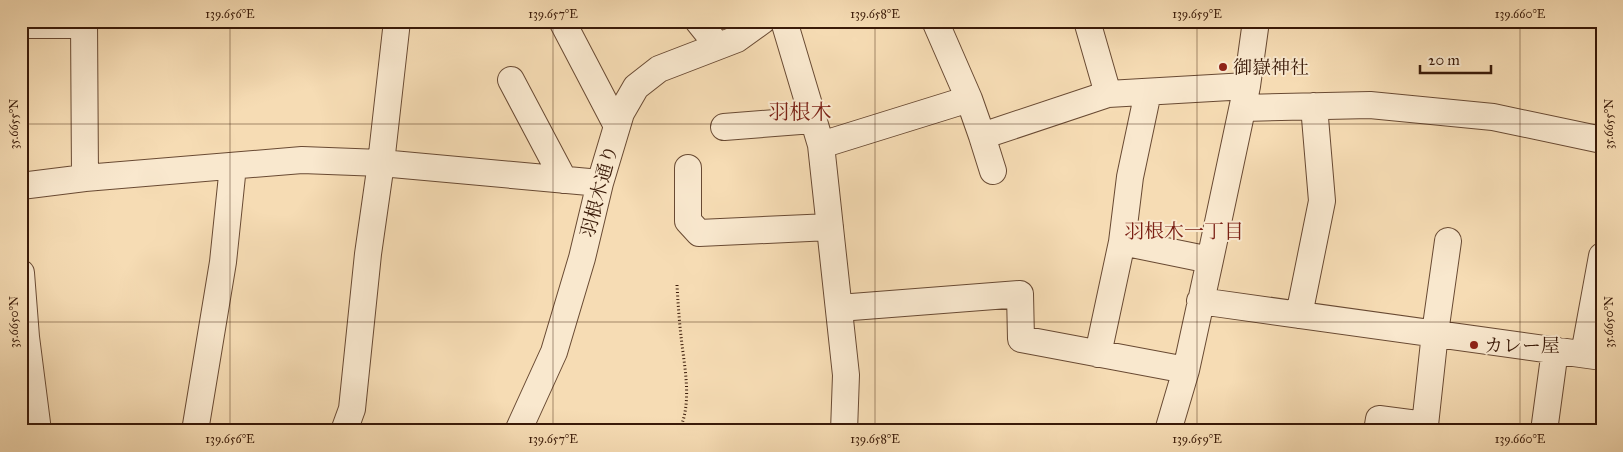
<svg xmlns="http://www.w3.org/2000/svg" width="1623" height="452" font-family="'IM FELL Great Primer','Noto Serif JP',serif">
<style>
.lines{fill:none;stroke-linecap:round;stroke-linejoin:round}
.minor-casing{stroke:#694a33;stroke-width:28}
.path{stroke:#3a1a08;stroke-width:3;stroke-dasharray:1 2.5;stroke-linecap:butt}
.minor{stroke:#f9e8ce;stroke-width:26}
.ticks{fill:none;stroke:#3a1a08;stroke-width:1;stroke-opacity:0.45}
.poi-dot{fill:#8f2418;stroke:#f9e8ce;stroke-width:2}
.labels{text-anchor:middle;dominant-baseline:central;stroke-width:4;stroke-linejoin:round;paint-order:stroke}
.poi-label{font-size:19px;fill:#3a1a08;stroke:#f9e8ce;text-anchor:start}
.street-label{font-size:19px;fill:#3a1a08;stroke:#f9e8ce}
.neighbourhood-label{font-size:20px;fill:#7a1f14;stroke:#f9e8ce}
.quarter-label{font-size:21px;fill:#7a1f14;stroke:#f9e8ce}
.neatline{fill:none;stroke:#3a1a08;stroke-width:2}
.ticks-label{font-size:12px;text-anchor:middle;fill:#3a1a08}
</style>
<rect width="100%" height="100%" fill="#f6dcb4"/>
<filter id="stains"><feTurbulence type="fractalNoise" baseFrequency=".004" numOctaves="4"/><feColorMatrix values="0 0 0 0 .2 0 0 0 0 .09 0 0 0 0 .02 0 0 0 .5 -.17"/></filter>
<radialGradient id="worn" r=".72"><stop offset=".6" stop-color="#630" stop-opacity="0"/><stop offset="1" stop-color="#630" stop-opacity=".3"/></radialGradient>
<g class="lines">
<defs>
<path id="minor" d="M 84,21 L 85,178
M 562,21 L 617,126
M 698,21 L 718,46
M 784,21 L 821,145 L 846,375 L 844,431
M 935,21 L 969,99 L 982,136 L 993,171
M 1087,21 L 1108,94
M 21,25 L 83,25
M 511,80 L 564,180
M 1243,108 L 1370,105 L 1493,117 L 1602,140
M 724,127 L 813,120
M 982,136 L 1108,94 L 1247,86
M 821,145 L 969,99
M 688,168 L 688,221 L 699,233 L 830,227
M 21,186 L 85,178 L 302,160 L 381,163 L 600,183
M 1122,242 L 1210,260
M 21,273 L 26,337 L 38,431
M 1200,301 L 1602,357
M 839,308 L 1020,294 L 1021,339 L 1186,370
M 1299,315 L 1322,201 L 1314,106
M 1098,354 L 1122,242 L 1130,177 L 1148,92
M 1584,354 L 1602,256
M 195,431 L 223,262 L 233,166
M 344,431 L 352,409 L 368,254 L 381,163 L 397,21
M 518,431 L 554,352 L 582,258 L 600,183 L 621,113 L 636,87 L 659,69 L 737,39 L 762,21
M 1168,431 L 1186,370 L 1210,260 L 1247,86 L 1256,21
M 1377,431 L 1379,419 L 1425,425 L 1435,333 L 1448,241
M 1544,431 L 1555,350"/>
</defs>
<use href="#minor" class="minor-casing"/>
<path class="path" d="M 677,285 C 678,302 679,319 681,336 C 684,366 693,402 679,431"/>
<use href="#minor" class="minor"/>
</g>
<path class="ticks" d="M 230,21 L 230,431M 553,21 L 553,431M 875,21 L 875,431M 1197,21 L 1197,431M 1520,21 L 1520,431M 21,124 L 1602,124M 21,322 L 1602,322"/>
<g class="poi-dot">
<circle cx="1223" cy="67" r="5"/>
<circle cx="1474" cy="345" r="5"/>
</g>
<g class="labels">
<g class="poi-label">
<text x="1233" y="67">御嶽神社</text>
<text x="1484" y="345">カレー屋</text>
</g>
<g class="street-label">
<text transform="translate(599 191) rotate(-75)">羽根木通り</text>
</g>
<g class="neighbourhood-label">
<text x="1184" y="231">羽根木一丁目</text>
</g>
<g class="quarter-label">
<text x="800" y="112">羽根木</text>
</g>
</g>
<rect width="1623" height="452" fill="none" stroke="#f6dcb4" stroke-width="55"/>
<path d="M1420 65v8h71v-8" fill="none" stroke="#3a1a08" stroke-width="2.5"/>
<text x="1428" y="65" font-size="15" fill="#3a1a08" stroke="#f9e8ce" stroke-width="4" paint-order="stroke">20 m</text>
<rect x="28" y="28" width="1568" height="396" class="neatline"/>
<g class="ticks-label">
<text x="230" y="18">139.656°E</text>
<text x="553" y="18">139.657°E</text>
<text x="875" y="18">139.658°E</text>
<text x="1197" y="18">139.659°E</text>
<text x="1520" y="18">139.660°E</text>
<text transform="translate(14 124) rotate(-90)" y="4">35.6655°N</text>
<text transform="translate(1609 124) rotate(-90)" y="4">35.6655°N</text>
<text transform="translate(14 322) rotate(-90)" y="4">35.6650°N</text>
<text transform="translate(1609 322) rotate(-90)" y="4">35.6650°N</text>
<text x="230" y="443">139.656°E</text>
<text x="553" y="443">139.657°E</text>
<text x="875" y="443">139.658°E</text>
<text x="1197" y="443">139.659°E</text>
<text x="1520" y="443">139.660°E</text>
</g>
<rect width="100%" height="100%" filter="url(#stains)"/>
<rect width="100%" height="100%" fill="url(#worn)"/>
</svg>
